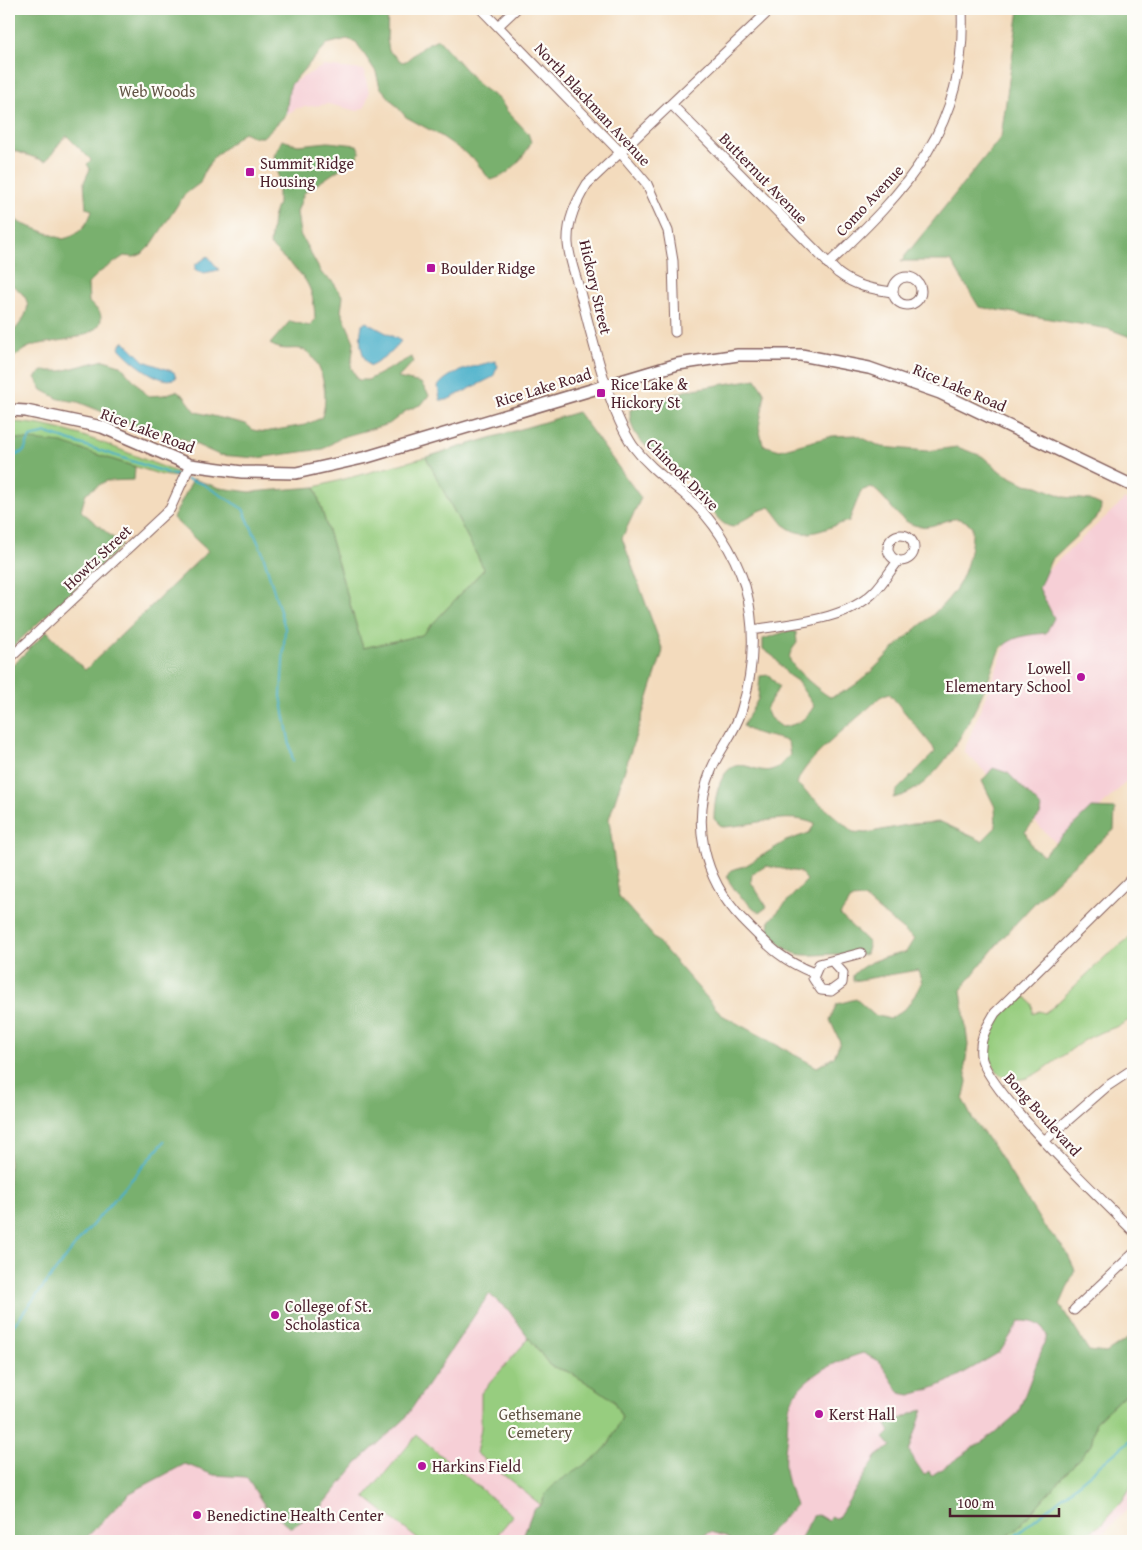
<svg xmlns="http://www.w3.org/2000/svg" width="1142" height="1550" font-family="'Gentium Book Plus',serif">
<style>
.built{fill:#f6cfd6}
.green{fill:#97cd7f;stroke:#707655}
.forest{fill:#79b06e;stroke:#62684c}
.water{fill:#4bb0ca;stroke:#4a687a}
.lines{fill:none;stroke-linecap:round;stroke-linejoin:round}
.stream{stroke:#4bb0ca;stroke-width:2}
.minor-casing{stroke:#85615e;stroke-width:11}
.secondary-casing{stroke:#85615e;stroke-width:14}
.minor{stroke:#fff;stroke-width:9}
.secondary{stroke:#fff;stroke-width:11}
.poi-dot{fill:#b5179e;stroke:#fdfcf7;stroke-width:2}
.labels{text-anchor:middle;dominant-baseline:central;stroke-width:4.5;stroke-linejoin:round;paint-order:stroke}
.park-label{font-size:16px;fill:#615344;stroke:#fdfcf7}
.street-label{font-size:16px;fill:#4a1f2b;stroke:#fdfcf7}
.poi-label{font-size:16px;fill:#4a1f2b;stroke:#fdfcf7;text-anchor:start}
</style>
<rect width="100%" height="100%" fill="#fdfcf7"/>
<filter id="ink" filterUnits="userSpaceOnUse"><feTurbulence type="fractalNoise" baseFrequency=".02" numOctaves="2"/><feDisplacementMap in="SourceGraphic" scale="10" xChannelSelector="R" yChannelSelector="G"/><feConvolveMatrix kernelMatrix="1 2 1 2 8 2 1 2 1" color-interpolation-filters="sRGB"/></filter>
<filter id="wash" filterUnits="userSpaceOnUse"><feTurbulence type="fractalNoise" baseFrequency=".0096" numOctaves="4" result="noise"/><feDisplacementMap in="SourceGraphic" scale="20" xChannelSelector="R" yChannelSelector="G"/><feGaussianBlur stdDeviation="1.12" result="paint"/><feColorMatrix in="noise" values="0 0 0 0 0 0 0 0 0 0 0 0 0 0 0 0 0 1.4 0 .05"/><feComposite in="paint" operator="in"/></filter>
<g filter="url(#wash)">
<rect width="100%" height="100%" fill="#f3dbbd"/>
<path class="built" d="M 323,66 L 364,70 L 369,93 L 365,107 L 358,111 L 328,104 L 297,108 L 286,115 L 289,90 L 292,83 Z
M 1125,499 L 1133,508 L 1133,775 L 1060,847 L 964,751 L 1028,588 Z
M 268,1029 L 763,1450 L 916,1168 L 1133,1398 L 1133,1504 L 1095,1541 L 9,1541 L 9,1280 Z"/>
<path class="green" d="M 9,422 C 67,423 123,452 176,472 L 176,477 L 162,475 L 82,450 L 9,438 Z
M 426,457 L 484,569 L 422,635 L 363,648 L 315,487 Z
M 1133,935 L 1133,1017 C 1119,1029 1101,1030 1085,1040 C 1072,1048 1037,1077 1023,1079 C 1016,1080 1007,1077 1000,1075 C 995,1068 989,1059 988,1051 C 986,1028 1005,1002 1026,997 L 1032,1004 L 1033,1014 L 1039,1011 L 1044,1013 L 1053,1007 L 1106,956 Z
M 529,1338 L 550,1366 L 569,1372 L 599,1390 L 613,1400 L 622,1417 C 615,1432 610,1446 597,1457 C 578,1472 550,1481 541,1505 L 476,1453 L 481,1428 L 481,1393 Z
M 1133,1389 L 1133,1483 L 1123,1500 L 1102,1524 L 1076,1541 L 1001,1541 L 1016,1530 L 1091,1445 L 1096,1421 L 1122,1397 Z
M 417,1435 L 513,1516 L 492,1541 L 420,1541 L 365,1497 Z"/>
<path class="forest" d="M 9,9 L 388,9 L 387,39 L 389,51 L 402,62 L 406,61 L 425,45 L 438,39 L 479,85 L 500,100 L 507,111 L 528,133 L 531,142 C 524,158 508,177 490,180 L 474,159 L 441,136 L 406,117 L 380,87 L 376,72 L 356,42 L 347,39 L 327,44 L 292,83 L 289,90 L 286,115 L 263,137 L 254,137 L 244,132 L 214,157 L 205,170 L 200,183 L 184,195 L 152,244 L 142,254 L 134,257 L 124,256 L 100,272 L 88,284 L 89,302 C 92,306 98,309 100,313 C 110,340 44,341 32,346 C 23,349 16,356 9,361 L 9,334 C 15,331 19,325 23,319 C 34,301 23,293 9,283 L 9,213 L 20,223 L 63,239 C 78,236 89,224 92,210 L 86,208 L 84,182 L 90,169 L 87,164 L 91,160 L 67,136 C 58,141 54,155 45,161 L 9,149 Z
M 1019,9 L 1133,9 L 1133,338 L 1109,329 L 979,307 L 951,261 L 901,261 L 1001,137 Z
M 282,140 L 298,145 L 328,142 L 357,145 L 360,152 L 356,158 L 304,193 L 297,212 L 300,234 L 322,274 L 333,282 L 343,297 L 341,311 L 354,342 L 351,367 L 358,380 L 368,380 L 411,357 L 414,361 L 398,378 L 421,383 L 429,395 L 422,404 L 406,411 L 389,424 L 342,437 L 323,449 L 257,458 L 219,455 L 186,440 L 135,425 L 78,402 L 59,399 L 42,390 L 35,377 L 43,371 L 61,371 L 104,360 L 120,365 L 148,396 L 164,395 L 176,391 L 184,396 L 196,412 L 246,424 L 253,430 L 264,432 L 305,425 L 321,418 C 330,400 323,359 304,350 C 294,346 284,353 270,344 L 290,321 L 309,326 L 315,320 C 314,275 297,273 270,245 L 273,218 L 278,203 L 278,176 L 274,156 Z
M 756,379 L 765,394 L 759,427 L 763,445 L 780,450 L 832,436 L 856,435 L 882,447 L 927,451 L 957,447 L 982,456 L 1001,472 L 1025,484 L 1038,486 L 1064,497 L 1090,500 L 1101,505 L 1100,514 L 1051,560 L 1039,588 L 1054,618 L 1046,633 C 1030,635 1016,635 1003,646 C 996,653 992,671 988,681 C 971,720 939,790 893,798 L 897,790 L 935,752 L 933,747 L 889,693 L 880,697 C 862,716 801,761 797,784 L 853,832 L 866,833 L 912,824 L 941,822 L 982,841 L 996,827 L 995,807 L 982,781 L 993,768 L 1008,773 L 1042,808 L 1040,815 L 1025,832 L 1033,848 L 1043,855 L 1091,808 L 1115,809 L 1114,830 C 1056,877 1005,931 961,990 L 968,1045 L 965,1066 L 967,1082 L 963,1100 L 972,1118 L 996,1150 L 1041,1222 L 1066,1251 L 1075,1270 L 1060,1305 L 1089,1351 L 1106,1353 L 1133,1335 L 1133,1389 L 1122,1397 L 1096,1421 L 1091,1445 L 1016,1530 L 1001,1541 L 799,1541 L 813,1516 L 818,1515 L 828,1521 L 831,1516 L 837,1519 L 877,1456 L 891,1446 L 884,1438 L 890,1432 L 886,1425 L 923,1409 L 909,1452 L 924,1475 L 929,1471 L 931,1476 L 994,1434 L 1018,1413 L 1047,1336 C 1042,1323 1033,1321 1020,1321 L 1000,1352 L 948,1382 L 928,1390 L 910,1395 L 900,1393 L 880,1362 L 863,1353 C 837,1361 797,1377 789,1408 C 787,1416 788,1426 787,1434 C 783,1466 783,1475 796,1505 L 761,1541 L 732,1541 L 725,1536 L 710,1532 L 693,1541 L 521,1541 L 533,1510 L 541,1505 L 546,1493 L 556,1483 L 597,1457 L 609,1444 L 622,1417 L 613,1400 L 599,1390 L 569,1372 L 550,1366 L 509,1311 L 489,1294 L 404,1420 L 360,1460 L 320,1509 L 291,1528 L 265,1506 L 246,1477 L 214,1475 L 185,1464 L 130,1493 L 84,1540 L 9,1541 L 9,669 L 47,631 L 85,670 L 208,551 L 173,518 L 193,479 L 220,488 L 250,492 L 315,487 L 363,648 L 422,635 L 484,569 L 426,457 L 578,412 L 641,498 L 622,538 L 663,651 L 609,819 L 619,897 L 722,1015 L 817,1067 L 834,1057 L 840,1042 L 830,1020 L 837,1004 L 856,999 L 874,1015 L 890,1019 L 907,1007 L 922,983 L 918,970 L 853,981 L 853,975 C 867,960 887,957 906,952 L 914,939 L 864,898 L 851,899 L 840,915 L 869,943 L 866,954 C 852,957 848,954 835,954 C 802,955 791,961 769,931 L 770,920 L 807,880 L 800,872 L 766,866 L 752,874 L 751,882 L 767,907 L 759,913 L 737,893 L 727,878 L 731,870 L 745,866 L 786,841 L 809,833 L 815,824 C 786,811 753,826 722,827 L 714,819 C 714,802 719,759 746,766 C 756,768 765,774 776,768 C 781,766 785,759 790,755 L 788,742 C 773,735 757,737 743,726 L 758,699 L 760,676 L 769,675 L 779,687 L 766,709 L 770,718 L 782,727 C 797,725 806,720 814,706 L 797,681 L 788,675 L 774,657 L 763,649 L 763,639 L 788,631 L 796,632 L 797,643 C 793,648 788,654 790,660 C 793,669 822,693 830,697 C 862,688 878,662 902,641 C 922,623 947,606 960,582 C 968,566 973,543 972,526 C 952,508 941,530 918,526 C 896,522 889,498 871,487 L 861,491 L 849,521 C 829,526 808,541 788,528 C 782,524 776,513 770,507 L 756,512 L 733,527 C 714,525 707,496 694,483 C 672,459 628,449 630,410 L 688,390 Z
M 9,438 L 62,443 L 135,467 L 134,480 L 106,481 L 86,493 L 81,511 L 122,545 L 9,650 Z"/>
<path class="water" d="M 208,256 L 219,270 L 204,273 L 195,270 L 195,265 Z
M 366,322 L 401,341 L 392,352 L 370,366 C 360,355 359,339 362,325 Z
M 124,341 L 144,361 L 174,372 L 176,378 C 161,387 130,360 120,349 L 119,347 Z
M 495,361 L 498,366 L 493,377 L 447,400 L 440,400 L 438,386 C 450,370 477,366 495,361 Z"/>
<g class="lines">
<path class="stream" d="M 9,459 L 24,451 L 30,437 L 47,433 L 180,477
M 187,479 L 203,484 L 243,509 L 262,551 L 285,628 L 281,696 L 293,762
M 9,1331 L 81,1238 L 164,1142
M 1009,1541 L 1133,1438"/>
</g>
</g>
<g filter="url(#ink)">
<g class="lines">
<defs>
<path id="minor" d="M 481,9 L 620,152 L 647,184 L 668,231 L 673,261 L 675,332
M 771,9 L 587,184 C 576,202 567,221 568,243 C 569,259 576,276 580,292 C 592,336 608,409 633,446 C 647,465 665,478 683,493 C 711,516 734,551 745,586 C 756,627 754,671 741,712 C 735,732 720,749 712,768 C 690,822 703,878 742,919 C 767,944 780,960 814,973
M 498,26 L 516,9
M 671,104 L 838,273 C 855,286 871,289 892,292
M 828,264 C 908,189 967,127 962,9
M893 291a14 14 0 1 1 28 0a14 14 0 1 1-28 0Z
M888 548a13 13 0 1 1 26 0a13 13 0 1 1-26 0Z
M 753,630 C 791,623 845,621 874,592 C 883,583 890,571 898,561
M 9,659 L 170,509 L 190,465
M 1133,877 L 995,1013 C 987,1027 979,1038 981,1055 C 984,1089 1104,1201 1133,1231
M 833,962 L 843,973 L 842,983 L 831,991 L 821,990 L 813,978 L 819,964 L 861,953
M 1044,1141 L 1106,1087 L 1133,1069
M 1074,1310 L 1133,1254"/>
<path id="secondary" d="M 9,410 L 26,411 L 102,427 L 190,465 L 242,472 L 296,473 L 367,457 L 678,364 L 738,355 L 801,355 L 869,368 L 940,393 L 1133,486"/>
</defs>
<use href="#minor" class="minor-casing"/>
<use href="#secondary" class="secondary-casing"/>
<use href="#minor" class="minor"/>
<use href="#secondary" class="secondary"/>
</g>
</g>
<g class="poi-dot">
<rect x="245" y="167" width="10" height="10" rx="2.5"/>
<rect x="426" y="263" width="10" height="10" rx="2.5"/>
<rect x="596" y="388" width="10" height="10" rx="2.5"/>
<circle cx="1081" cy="677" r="5"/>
<circle cx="275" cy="1315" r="5"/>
<circle cx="819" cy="1414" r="5"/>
<circle cx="422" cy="1466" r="5"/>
<circle cx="197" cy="1515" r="5"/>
</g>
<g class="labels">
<g class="park-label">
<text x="157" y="91">Web Woods</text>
<text x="540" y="1414">Gethsemane<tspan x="540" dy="18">Cemetery</tspan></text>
</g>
<g class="street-label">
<text transform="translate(593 104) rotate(47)">North Blackman Avenue</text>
<text transform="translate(764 178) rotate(46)">Butternut Avenue</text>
<text transform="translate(869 200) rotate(-47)">Como Avenue</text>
<text transform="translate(596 287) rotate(77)">Hickory Street</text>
<text transform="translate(543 387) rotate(-17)">Rice Lake Road</text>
<text transform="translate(960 387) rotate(23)">Rice Lake Road</text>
<text transform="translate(148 430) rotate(21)">Rice Lake Road</text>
<text transform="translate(683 474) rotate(45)">Chinook Drive</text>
<text transform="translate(97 557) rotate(-43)">Howtz Street</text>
<text transform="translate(1043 1114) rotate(48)">Bong Boulevard</text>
</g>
<g class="poi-label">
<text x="260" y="163">Summit Ridge<tspan x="260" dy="18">Housing</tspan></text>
<text x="441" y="268">Boulder Ridge</text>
<text x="611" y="384">Rice Lake &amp;<tspan x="611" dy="18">Hickory St</tspan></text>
<text x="1071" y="668" text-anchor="end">Lowell<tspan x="1071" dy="18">Elementary School</tspan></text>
<text x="285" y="1306">College of St.<tspan x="285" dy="18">Scholastica</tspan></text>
<text x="829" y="1414">Kerst Hall</text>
<text x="432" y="1466">Harkins Field</text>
<text x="207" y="1515">Benedictine Health Center</text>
</g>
</g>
<rect width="1142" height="1550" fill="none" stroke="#fdfcf7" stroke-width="30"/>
<path d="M950 1508v8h109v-8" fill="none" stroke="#4a1f2b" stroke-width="2.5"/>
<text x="957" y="1508" font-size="15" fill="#4a1f2b" stroke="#fdfcf7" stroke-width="4" paint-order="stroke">100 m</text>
</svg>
